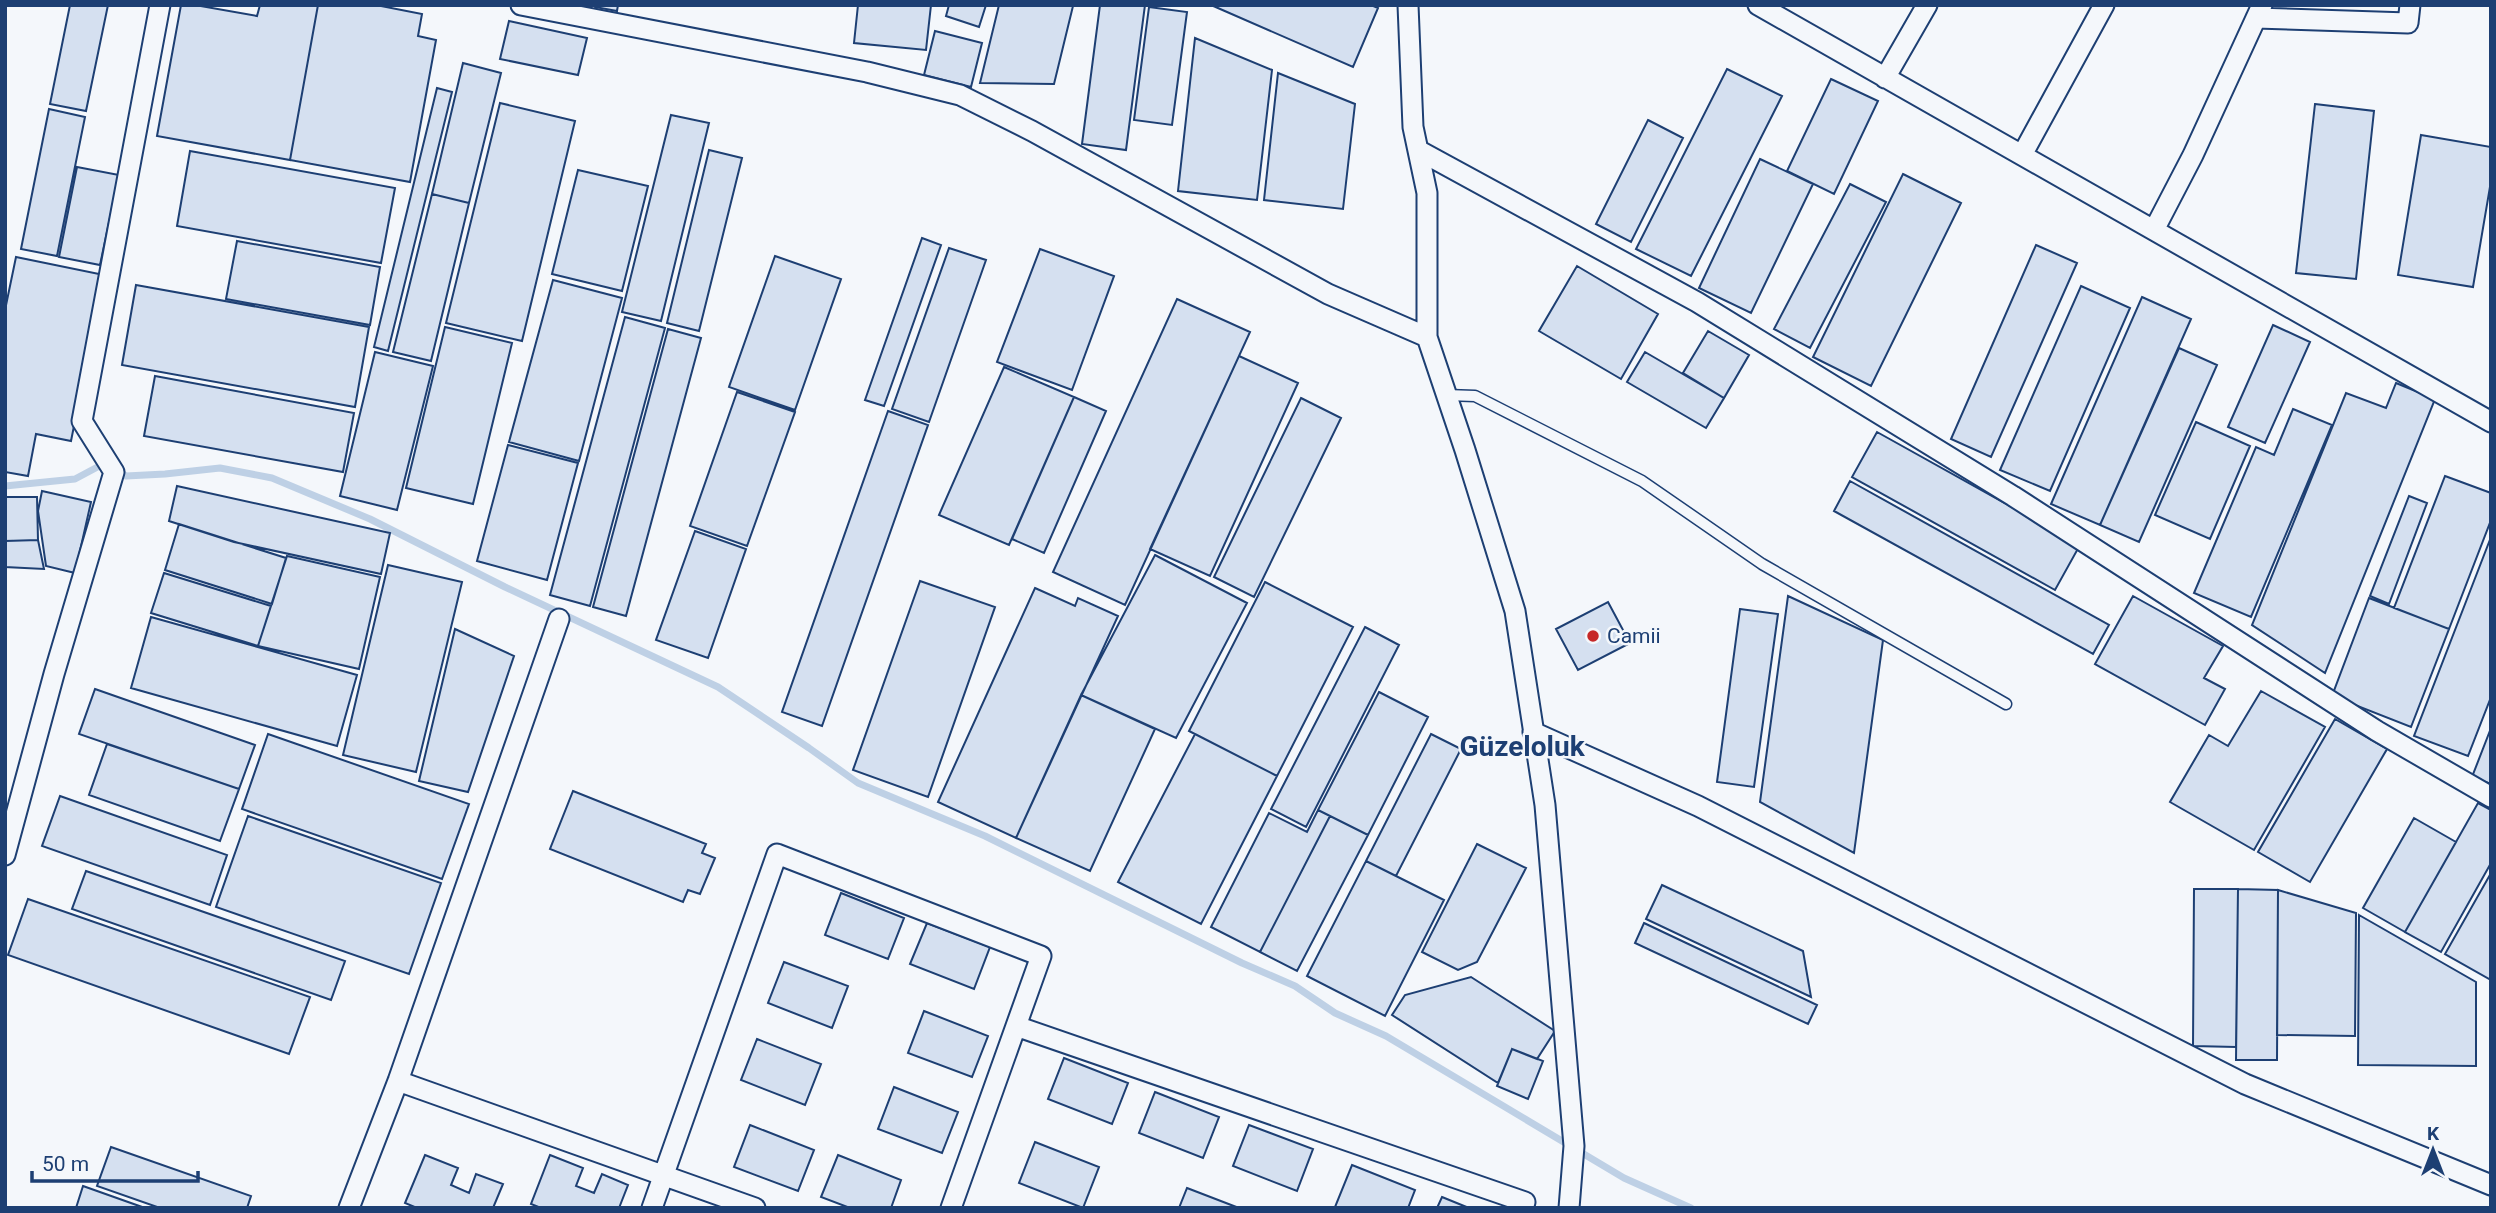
<svg xmlns="http://www.w3.org/2000/svg" width="2496" height="1213" font-family="Roboto,sans-serif">
<style>
.lines{fill:none;stroke-linecap:round;stroke-linejoin:round}
.stream{stroke:#bed0e5;stroke-width:7}
.building{fill:#d5e0f0;stroke:#1d3f73;stroke-width:2}
.lane-casing{stroke:#1d3f73;stroke-width:13}
.street-casing{stroke:#1d3f73;stroke-width:23}
.lane{stroke:#f4f7fb;stroke-width:10}
.street{stroke:#f4f7fb;stroke-width:19}
.poi-dot{fill:#c62828;stroke:#f4f7fb;stroke-width:2.5}
.labels{text-anchor:middle;dominant-baseline:central;stroke-width:5;stroke-linejoin:round;paint-order:stroke}
.poi-label{font-size:21px;fill:#1d3f73;stroke:#f4f7fb;text-anchor:start}
.district-label{font-size:28px;font-weight:bold;fill:#1d3f73;stroke:#f4f7fb}
</style>
<rect width="100%" height="100%" fill="#f4f7fb"/>
<g class="lines">
<path class="stream" d="M 118,471 L 126,476 L 165,474 L 220,468 L 272,478 L 370,519 L 505,587 L 718,687 L 809,748 L 858,783 L 985,836 L 1242,963 L 1295,986 L 1335,1013 L 1386,1036 L 1624,1178 L 1691,1208
M 5,486 L 75,479 L 105,463"/>
</g>
<path class="building" d="M 70,5 L 108,5 L 86,111 L 50,104 Z
M 181,5 L 195,5 L 257,16 L 260,5 L 318,5 L 290,160 L 157,136 Z
M 318,5 L 376,5 L 422,14 L 418,36 L 436,40 L 410,182 L 290,160 Z
M 595,5 L 618,5 L 617,11 L 595,7 Z
M 858,5 L 931,5 L 926,50 L 854,43 Z
M 949,5 L 986,5 L 979,27 L 946,16 Z
M 999,5 L 1073,6 L 1054,84 L 980,83 Z
M 1100,5 L 1145,5 L 1126,150 L 1082,144 Z
M 1211,5 L 1371,5 L 1378,8 L 1353,67 Z
M 1149,7 L 1187,12 L 1172,125 L 1134,120 Z
M 509,21 L 587,38 L 578,75 L 500,59 Z
M 935,31 L 982,43 L 971,87 L 924,75 Z
M 1195,38 L 1272,70 L 1257,200 L 1178,191 Z
M 463,63 L 501,73 L 469,203 L 432,194 Z
M 1727,69 L 1782,96 L 1691,276 L 1636,249 Z
M 1278,73 L 1355,104 L 1343,209 L 1264,200 Z
M 1831,79 L 1878,101 L 1834,194 L 1787,171 Z
M 437,88 L 452,92 L 388,351 L 374,347 Z
M 500,103 L 575,121 L 522,341 L 446,323 Z
M 2315,104 L 2374,111 L 2356,279 L 2296,273 Z
M 49,109 L 85,117 L 57,256 L 21,249 Z
M 671,115 L 709,123 L 661,321 L 622,312 Z
M 1648,120 L 1683,138 L 1631,242 L 1596,224 Z
M 2421,135 L 2491,147 L 2491,181 L 2473,287 L 2398,275 Z
M 709,150 L 742,158 L 699,331 L 667,323 Z
M 190,151 L 395,188 L 381,263 L 177,226 Z
M 1760,159 L 1813,184 L 1751,313 L 1699,288 Z
M 77,167 L 119,175 L 100,265 L 59,257 Z
M 578,170 L 648,186 L 622,291 L 552,274 Z
M 1903,174 L 1961,203 L 1871,386 L 1813,357 Z
M 1850,184 L 1886,202 L 1810,348 L 1774,329 Z
M 432,194 L 469,203 L 431,361 L 393,352 Z
M 922,238 L 941,245 L 884,406 L 865,400 Z
M 237,241 L 380,267 L 370,325 L 226,299 Z
M 2036,245 L 2077,263 L 1991,457 L 1951,439 Z
M 949,248 L 986,260 L 929,422 L 892,409 Z
M 1040,249 L 1114,276 L 1072,390 L 997,362 Z
M 775,256 L 841,279 L 795,410 L 729,387 Z
M 16,257 L 104,275 L 71,441 L 36,434 L 28,476 L 5,472 L 5,310 Z
M 1577,266 L 1658,314 L 1621,379 L 1539,331 Z
M 553,280 L 622,298 L 579,461 L 509,442 Z
M 136,285 L 369,327 L 355,407 L 122,365 Z
M 2081,286 L 2130,308 L 2050,491 L 2000,470 Z
M 2142,297 L 2191,319 L 2100,525 L 2051,504 Z
M 1177,299 L 1250,332 L 1125,605 L 1053,572 Z
M 625,317 L 665,328 L 590,606 L 550,595 Z
M 2273,325 L 2310,342 L 2265,443 L 2228,427 Z
M 445,327 L 512,343 L 473,504 L 406,488 Z
M 668,329 L 701,338 L 626,616 L 593,607 Z
M 1708,331 L 1749,355 L 1724,398 L 1683,373 Z
M 2179,348 L 2217,365 L 2139,542 L 2100,525 Z
M 375,352 L 433,366 L 397,510 L 340,496 Z
M 1645,352 L 1724,398 L 1706,428 L 1627,382 Z
M 1239,356 L 1298,383 L 1210,576 L 1150,549 Z
M 1004,367 L 1074,397 L 1009,545 L 939,515 Z
M 155,376 L 354,413 L 343,472 L 144,436 Z
M 2396,383 L 2435,399 L 2325,673 L 2252,625 L 2346,393 L 2386,408 Z
M 737,392 L 795,412 L 747,546 L 690,526 Z
M 1074,397 L 1106,411 L 1044,553 L 1012,539 Z
M 1301,398 L 1341,418 L 1254,597 L 1214,577 Z
M 2293,409 L 2332,425 L 2251,617 L 2194,593 L 2256,447 L 2274,455 Z
M 888,411 L 928,425 L 822,726 L 782,712 Z
M 2196,422 L 2250,446 L 2210,539 L 2155,515 Z
M 1877,432 L 2080,545 L 2055,590 L 1852,477 Z
M 508,445 L 578,463 L 547,580 L 477,561 Z
M 2445,476 L 2491,493 L 2491,520 L 2449,629 L 2394,608 Z
M 1850,481 L 2109,625 L 2093,654 L 1834,511 Z
M 177,486 L 390,533 L 381,574 L 234,542 L 169,521 Z
M 42,491 L 91,502 L 75,573 L 46,566 L 38,511 Z
M 2409,496 L 2427,503 L 2389,604 L 2370,596 Z
M 5,497 L 37,497 L 38,540 L 5,541 Z
M 179,524 L 286,558 L 272,604 L 165,570 Z
M 695,531 L 746,549 L 708,658 L 656,640 Z
M 2491,537 L 2491,697 L 2468,756 L 2414,736 Z
M 38,540 L 44,569 L 5,567 L 5,541 Z
M 1155,555 L 1247,603 L 1176,738 L 1081,695 Z
M 287,556 L 380,577 L 359,669 L 258,646 Z
M 388,565 L 462,582 L 416,772 L 343,755 Z
M 164,573 L 271,606 L 258,646 L 151,613 Z
M 920,581 L 995,607 L 928,797 L 853,770 Z
M 1265,582 L 1353,627 L 1277,776 L 1189,731 Z
M 1035,588 L 1075,606 L 1078,598 L 1118,616 L 1016,838 L 938,802 Z
M 1788,596 L 1883,640 L 1854,853 L 1760,802 Z
M 2133,596 L 2223,646 L 2204,678 L 2225,689 L 2205,725 L 2095,664 Z
M 2369,598 L 2449,629 L 2411,727 L 2332,696 Z
M 1608,602 L 1630,643 L 1578,670 L 1556,629 Z
M 1740,609 L 1778,614 L 1754,787 L 1717,782 Z
M 151,617 L 357,675 L 337,746 L 131,688 Z
M 1365,627 L 1399,645 L 1306,827 L 1271,809 Z
M 455,629 L 514,656 L 468,792 L 419,781 Z
M 95,689 L 255,745 L 239,789 L 79,734 Z
M 2261,691 L 2325,727 L 2254,850 L 2170,802 L 2209,735 L 2228,746 Z
M 1379,692 L 1428,717 L 1368,835 L 1318,810 Z
M 1081,695 L 1155,729 L 1090,871 L 1016,838 Z
M 2335,719 L 2387,749 L 2310,882 L 2258,852 Z
M 2491,728 L 2491,784 L 2472,777 Z
M 268,734 L 469,804 L 442,879 L 242,809 Z
M 1195,734 L 1277,776 L 1201,924 L 1118,882 Z
M 1431,734 L 1461,749 L 1396,876 L 1366,861 Z
M 107,744 L 239,789 L 220,841 L 89,795 Z
M 573,791 L 706,844 L 702,853 L 715,858 L 700,894 L 688,890 L 683,902 L 550,849 Z
M 60,796 L 227,855 L 210,905 L 42,846 Z
M 2478,803 L 2491,810 L 2491,863 L 2441,952 L 2405,932 Z
M 1318,810 L 1330,816 L 1260,952 L 1211,927 L 1269,813 L 1307,832 Z
M 248,816 L 441,883 L 409,974 L 216,907 Z
M 1330,816 L 1368,835 L 1297,971 L 1260,952 Z
M 2414,818 L 2456,842 L 2405,932 L 2363,908 Z
M 1477,844 L 1526,868 L 1477,962 L 1458,970 L 1422,952 Z
M 1366,861 L 1444,900 L 1385,1016 L 1307,976 Z
M 86,871 L 345,961 L 331,1000 L 72,909 Z
M 2491,873 L 2491,980 L 2445,954 Z
M 1662,885 L 1803,951 L 1811,997 L 1646,919 Z
M 2194,889 L 2238,889 L 2236,1047 L 2193,1046 Z
M 2238,889 L 2278,890 L 2277,1060 L 2236,1060 Z
M 2278,890 L 2356,913 L 2355,1036 L 2277,1035 Z
M 841,893 L 904,918 L 888,959 L 825,935 Z
M 28,899 L 310,997 L 289,1054 L 8,955 Z
M 2359,915 L 2476,982 L 2476,1066 L 2358,1065 Z
M 927,923 L 990,947 L 974,989 L 910,964 Z
M 1644,923 L 1817,1005 L 1808,1024 L 1635,943 Z
M 784,962 L 848,986 L 832,1028 L 768,1003 Z
M 1471,977 L 1555,1031 L 1537,1059 L 1512,1049 L 1498,1083 L 1392,1015 L 1405,995 Z
M 924,1011 L 988,1036 L 972,1077 L 908,1053 Z
M 757,1039 L 821,1064 L 805,1105 L 741,1080 Z
M 1512,1049 L 1543,1061 L 1528,1099 L 1497,1086 Z
M 1064,1058 L 1128,1083 L 1112,1124 L 1048,1099 Z
M 894,1087 L 958,1112 L 942,1153 L 878,1129 Z
M 1155,1092 L 1219,1117 L 1203,1158 L 1139,1133 Z
M 750,1125 L 814,1150 L 798,1191 L 734,1167 Z
M 1249,1125 L 1313,1149 L 1297,1191 L 1233,1166 Z
M 1035,1142 L 1099,1167 L 1083,1208 L 1019,1183 Z
M 111,1147 L 251,1196 L 247,1208 L 160,1208 L 97,1186 Z
M 425,1155 L 458,1168 L 451,1185 L 469,1193 L 476,1174 L 503,1184 L 493,1208 L 417,1208 L 405,1203 Z
M 550,1155 L 583,1168 L 576,1186 L 594,1193 L 602,1174 L 628,1185 L 619,1208 L 541,1208 L 531,1204 Z
M 838,1155 L 901,1180 L 891,1208 L 850,1208 L 821,1197 Z
M 1352,1165 L 1415,1190 L 1408,1208 L 1335,1207 Z
M 83,1186 L 145,1208 L 76,1208 Z
M 1187,1188 L 1239,1208 L 1179,1208 Z
M 1442,1197 L 1469,1208 L 1437,1208 Z"/>
<g class="lines">
<defs>
<path id="lane" d="M 1446,395 L 1475,396 L 1642,481 L 1762,564 L 2006,704"/>
<path id="street" d="M 521,5 L 867,72 L 960,95 L 1032,131 L 1328,294 L 1427,337
M 1408,5 L 1413,127 L 1427,193 L 1427,337 L 1465,450 L 1515,611 L 1545,805 L 1574,1146 L 1569,1208
M 1758,5 L 2491,422
M 2256,18 L 2408,23 L 2410,5
M 1885,78 L 1927,5
M 1418,150 L 1697,302 L 2013,496 L 2377,731 L 2491,797
M 2022,155 L 2104,5
M 2154,230 L 2193,155 L 2262,5
M 1533,732 L 1698,806 L 2245,1084 L 2491,1185
M 5,855 L 54,674 L 114,472 L 82,421 L 160,5
M 1016,1026 L 1525,1202 L 1523,1208
M 398,1081 L 755,1208
M 349,1208 L 398,1081 L 559,619
M 652,1208 L 777,854 L 1041,956 L 951,1208"/>
</defs>
<use href="#lane" class="lane-casing"/>
<use href="#street" class="street-casing"/>
<use href="#lane" class="lane"/>
<use href="#street" class="street"/>
</g>
<circle class="poi-dot" cx="1593" cy="636" r="7"/>
<g class="labels">
<g class="poi-label">
<text x="1607" y="636">Camii</text>
</g>
<g class="district-label">
<text x="1522" y="746">Güzeloluk</text>
</g>
</g>
<rect width="2496" height="1213" fill="none" stroke="#1d3f73" stroke-width="14"/>
<g transform="translate(2433 1150)" stroke="#f4f7fb" stroke-width="5" paint-order="stroke">
<path d="M0-5L12 26L0 18L-12 26Z" fill="#1d3f73"/>
<text y="-10" font-size="19" font-weight="bold" text-anchor="middle" fill="#1d3f73">K</text>
</g>
<path d="M32 1171v10h166v-10" fill="none" stroke="#1d3f73" stroke-width="3.5"/>
<text x="42" y="1171" font-size="21" fill="#1d3f73" stroke="#f4f7fb" stroke-width="5" paint-order="stroke">50 m</text>
</svg>
